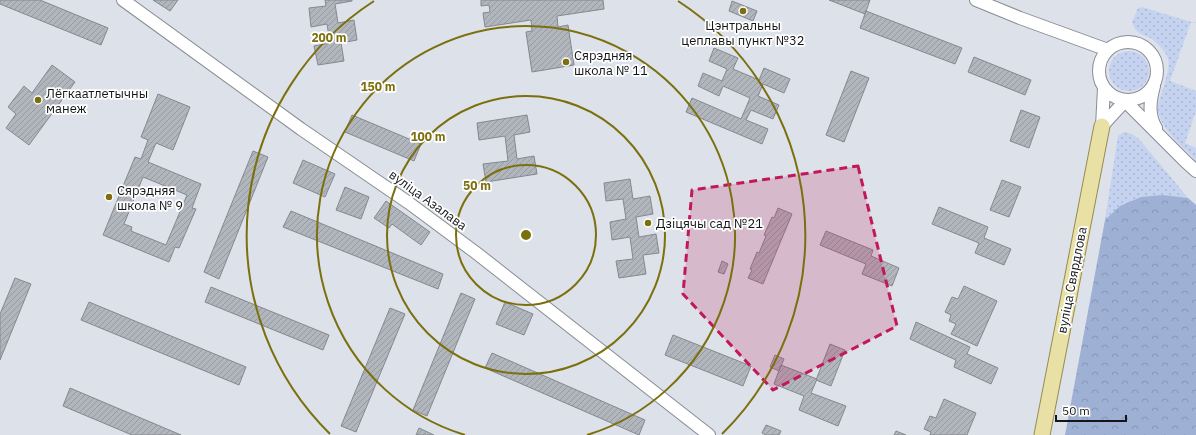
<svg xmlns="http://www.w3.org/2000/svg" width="1196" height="435" font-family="'IBM Plex Sans',sans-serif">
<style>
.grass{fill:url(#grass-dots)}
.forest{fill:url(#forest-crowns)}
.building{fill:url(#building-hatch);stroke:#84888f;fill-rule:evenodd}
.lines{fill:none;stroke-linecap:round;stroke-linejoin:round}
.minor-casing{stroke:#888c93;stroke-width:14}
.major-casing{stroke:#948b4d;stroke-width:17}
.minor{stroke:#fff;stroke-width:12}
.major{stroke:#e9e0a6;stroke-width:15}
.marked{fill:#c2185b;fill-opacity:0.2;stroke:#c2185b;stroke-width:3;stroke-dasharray:8 5;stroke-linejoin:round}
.ring{fill:none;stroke:#7c6f0d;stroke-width:2}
.poi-dot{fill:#7c6f0d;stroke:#fff;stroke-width:1.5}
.labels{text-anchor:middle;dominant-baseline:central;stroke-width:3.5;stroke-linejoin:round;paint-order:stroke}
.poi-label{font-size:13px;fill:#131517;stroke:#fff;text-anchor:start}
.street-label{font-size:13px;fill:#131517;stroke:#fff}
.centre{fill:#7c6f0d;stroke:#fff;stroke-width:2}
.ring-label{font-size:12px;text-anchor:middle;font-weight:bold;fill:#7c6f0d;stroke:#fff;stroke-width:3.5;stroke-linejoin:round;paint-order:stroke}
</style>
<defs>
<pattern id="grass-dots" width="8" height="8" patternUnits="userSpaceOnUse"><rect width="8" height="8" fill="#c5d3f0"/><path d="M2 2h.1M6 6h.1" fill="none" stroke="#a8b4cd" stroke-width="1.8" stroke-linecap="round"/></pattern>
<pattern id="forest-crowns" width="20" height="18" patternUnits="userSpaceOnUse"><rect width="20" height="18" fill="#9eb0d4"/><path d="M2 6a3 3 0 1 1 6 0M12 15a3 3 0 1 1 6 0" fill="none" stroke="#8796b5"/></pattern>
<pattern id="building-hatch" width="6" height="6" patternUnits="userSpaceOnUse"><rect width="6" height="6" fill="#b1b5bc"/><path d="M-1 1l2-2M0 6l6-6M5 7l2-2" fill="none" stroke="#979ba1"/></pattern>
</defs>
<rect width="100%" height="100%" fill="#dde1e9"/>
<path class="grass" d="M 1142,7 L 1191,22 L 1196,22 L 1196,23 L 1191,22 L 1170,81 L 1196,91 L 1196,111 L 1185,143 L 1196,148 L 1196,160 C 1183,147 1156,125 1158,106 C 1159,98 1163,90 1165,82 C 1167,74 1170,66 1168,58 C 1165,51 1158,44 1152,39 C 1142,33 1137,36 1132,22 L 1138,8 Z
M1109 71a20 20 0 1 1 40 0a20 20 0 1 1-40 0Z
M 1124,132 L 1132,134 L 1139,139 L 1188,198 L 1163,195 L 1120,206 L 1105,220 L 1118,136 Z"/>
<path class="forest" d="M 1163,195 L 1188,198 L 1196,205 L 1196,435 L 1065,435 L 1105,220 L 1120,206 L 1141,197 Z"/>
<path class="building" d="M 0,0 L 40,0 L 108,28 L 101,45 L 0,4 Z
M 153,0 L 178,0 L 170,11 Z
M 325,0 L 352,0 L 352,1 L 335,4 L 338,23 L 354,20 L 357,40 L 341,43 L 344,61 L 318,65 L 314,46 L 330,43 L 327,24 L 311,27 L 309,8 L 326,6 Z
M 481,0 L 603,0 L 604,9 L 557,16 L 558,27 L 568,25 L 574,65 L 532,72 L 526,32 L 532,31 L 531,20 L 485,27 L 483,13 L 490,12 L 489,5 L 481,6 Z
M 829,0 L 870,0 L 865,14 Z
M 732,1 L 757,11 L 753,21 L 729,11 Z
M 866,11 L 962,48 L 955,64 L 860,28 Z
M 714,48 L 738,58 L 733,69 L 759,80 L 764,68 L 790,79 L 784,93 L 763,84 L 758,96 L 779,105 L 773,119 L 751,110 L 746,120 L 768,129 L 762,144 L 686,112 L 692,98 L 741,119 L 750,98 L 723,86 L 719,96 L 698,86 L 703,73 L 722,81 L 727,69 L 709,61 Z
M 974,57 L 1031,80 L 1025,95 L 968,72 Z
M 52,65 L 75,82 L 29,145 L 6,128 L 16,114 L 8,107 L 24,86 L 32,93 Z
M 851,71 L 869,78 L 844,142 L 826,135 Z
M 158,94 L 190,107 L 173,150 L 156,143 L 148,162 L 201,184 L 192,208 L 196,209 L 179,248 L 175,247 L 169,262 L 103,235 L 135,157 L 141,159 L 148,140 L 141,137 ZM 143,177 L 187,195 L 166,245 L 131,231 L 132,227 L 124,224 Z
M 1021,110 L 1040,117 L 1029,148 L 1010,141 Z
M 352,115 L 421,144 L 414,161 L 345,132 Z
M 527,115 L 530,132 L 514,135 L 517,159 L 534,156 L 537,174 L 486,182 L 483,164 L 508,161 L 505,136 L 479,140 L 477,123 Z
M 253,151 L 268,157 L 219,279 L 204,272 Z
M 303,160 L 335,174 L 325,197 L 293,183 Z
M 630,179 L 633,199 L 650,196 L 653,214 L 636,217 L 639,237 L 656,234 L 659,253 L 643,255 L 646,274 L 619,278 L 616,261 L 633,259 L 630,237 L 612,240 L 610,222 L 626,219 L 623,199 L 606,201 L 604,183 Z
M 1002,180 L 1021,187 L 1009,217 L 990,210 Z
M 345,187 L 369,197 L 361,219 L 336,210 Z
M 386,201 L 430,232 L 421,245 L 392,224 L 389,228 L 374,218 Z
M 939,207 L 988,227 L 984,238 L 1011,249 L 1004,265 L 975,253 L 979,243 L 932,224 Z
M 778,208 L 792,214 L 763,284 L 748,278 L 752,270 L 750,269 L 757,252 L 759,253 L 766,236 L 764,235 L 772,217 L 774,218 Z
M 291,211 L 443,274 L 438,289 L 283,227 Z
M 826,231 L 873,250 L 871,256 L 899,268 L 892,286 L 862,274 L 866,264 L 820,245 Z
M 722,261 L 728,264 L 724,274 L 718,272 Z
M 15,278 L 31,284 L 0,360 L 0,314 Z
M 964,286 L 997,301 L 977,346 L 951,334 L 956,324 L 949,321 L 951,315 L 945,312 L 952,297 L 958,299 Z
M 211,287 L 329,335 L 323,350 L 205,302 Z
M 461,293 L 475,299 L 427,416 L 413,410 Z
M 89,302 L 246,367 L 239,385 L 81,320 Z
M 505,302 L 533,314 L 524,335 L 496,324 Z
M 390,308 L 405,314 L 356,432 L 341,426 Z
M 916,322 L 970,347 L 967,354 L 998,368 L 991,384 L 954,367 L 956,360 L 910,339 Z
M 673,335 L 751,366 L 743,386 L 665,355 Z
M 830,344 L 845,350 L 831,386 L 816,380 Z
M 492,353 L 645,420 L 639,435 L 485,368 Z
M 775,355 L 784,359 L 779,371 L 770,367 Z
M 781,365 L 817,379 L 811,393 L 846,406 L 838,426 L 799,410 L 804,396 L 774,384 Z
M 70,388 L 181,435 L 132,435 L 63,406 Z
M 944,399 L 976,413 L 967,435 L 930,435 L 931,432 L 924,429 L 930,416 L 936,418 Z
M 766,425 L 781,431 L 779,435 L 766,435 L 762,433 Z
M 419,428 L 434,435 L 416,435 Z
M 896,431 L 906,435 L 894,435 Z"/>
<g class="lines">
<defs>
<path id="minor" d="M 123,0 L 301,129 L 409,203 L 475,252 L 709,435
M 976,0 L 1020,18 L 1108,50
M1099 71a29 29 0 1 1 58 0a29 29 0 1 1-58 0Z
M 1154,86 C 1150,101 1148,115 1156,128
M 1102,126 L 1125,101 L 1186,162 L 1196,171
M 1102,126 L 1104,88"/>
<path id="major" d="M 1042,435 L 1102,126"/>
</defs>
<use href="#minor" class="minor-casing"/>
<use href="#major" class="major-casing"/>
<use href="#minor" class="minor"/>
<use href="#major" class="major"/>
</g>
<path class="marked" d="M 858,166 L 897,326 L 773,390 L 683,294 L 692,190 Z"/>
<g class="ring">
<circle cx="526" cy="235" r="70"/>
<circle cx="526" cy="235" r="139"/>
<path d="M465 435A209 209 0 1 1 587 435"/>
<path d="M330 434A279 279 0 0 1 374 1M678 1A279 279 0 0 1 722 434"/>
</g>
<g class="poi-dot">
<circle cx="743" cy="11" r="4"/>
<circle cx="566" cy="62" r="4"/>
<circle cx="38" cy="100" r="4"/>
<circle cx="109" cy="197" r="4"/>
<circle cx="648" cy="223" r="4"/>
</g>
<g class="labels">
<g class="poi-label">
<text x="743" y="25" text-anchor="middle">Цэнтральны<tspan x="743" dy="15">цеплавы пункт №32</tspan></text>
<text x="574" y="55">Сярэдняя<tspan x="574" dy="15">школа № 11</tspan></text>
<text x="46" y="93">Лёгкаатлетычны<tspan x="46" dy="15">манеж</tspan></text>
<text x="117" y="190">Сярэдняя<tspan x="117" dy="15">школа № 9</tspan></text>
<text x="656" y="223">Дзіцячы сад №21</text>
</g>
<g class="street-label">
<text transform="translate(428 200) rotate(36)">вуліца Азалава</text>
<text transform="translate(1072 280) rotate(-79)">вуліца Свярдлова</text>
</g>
</g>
<circle cx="526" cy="235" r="6" class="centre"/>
<g class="ring-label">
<text x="329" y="42">200 m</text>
<text x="378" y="91">150 m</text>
<text x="428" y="141">100 m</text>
<text x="477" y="190">50 m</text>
</g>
<path d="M1056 415v6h70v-6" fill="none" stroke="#131517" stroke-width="2"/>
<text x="1062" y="415" font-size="12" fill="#131517" stroke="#ffffff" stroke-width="3" paint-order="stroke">50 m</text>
</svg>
